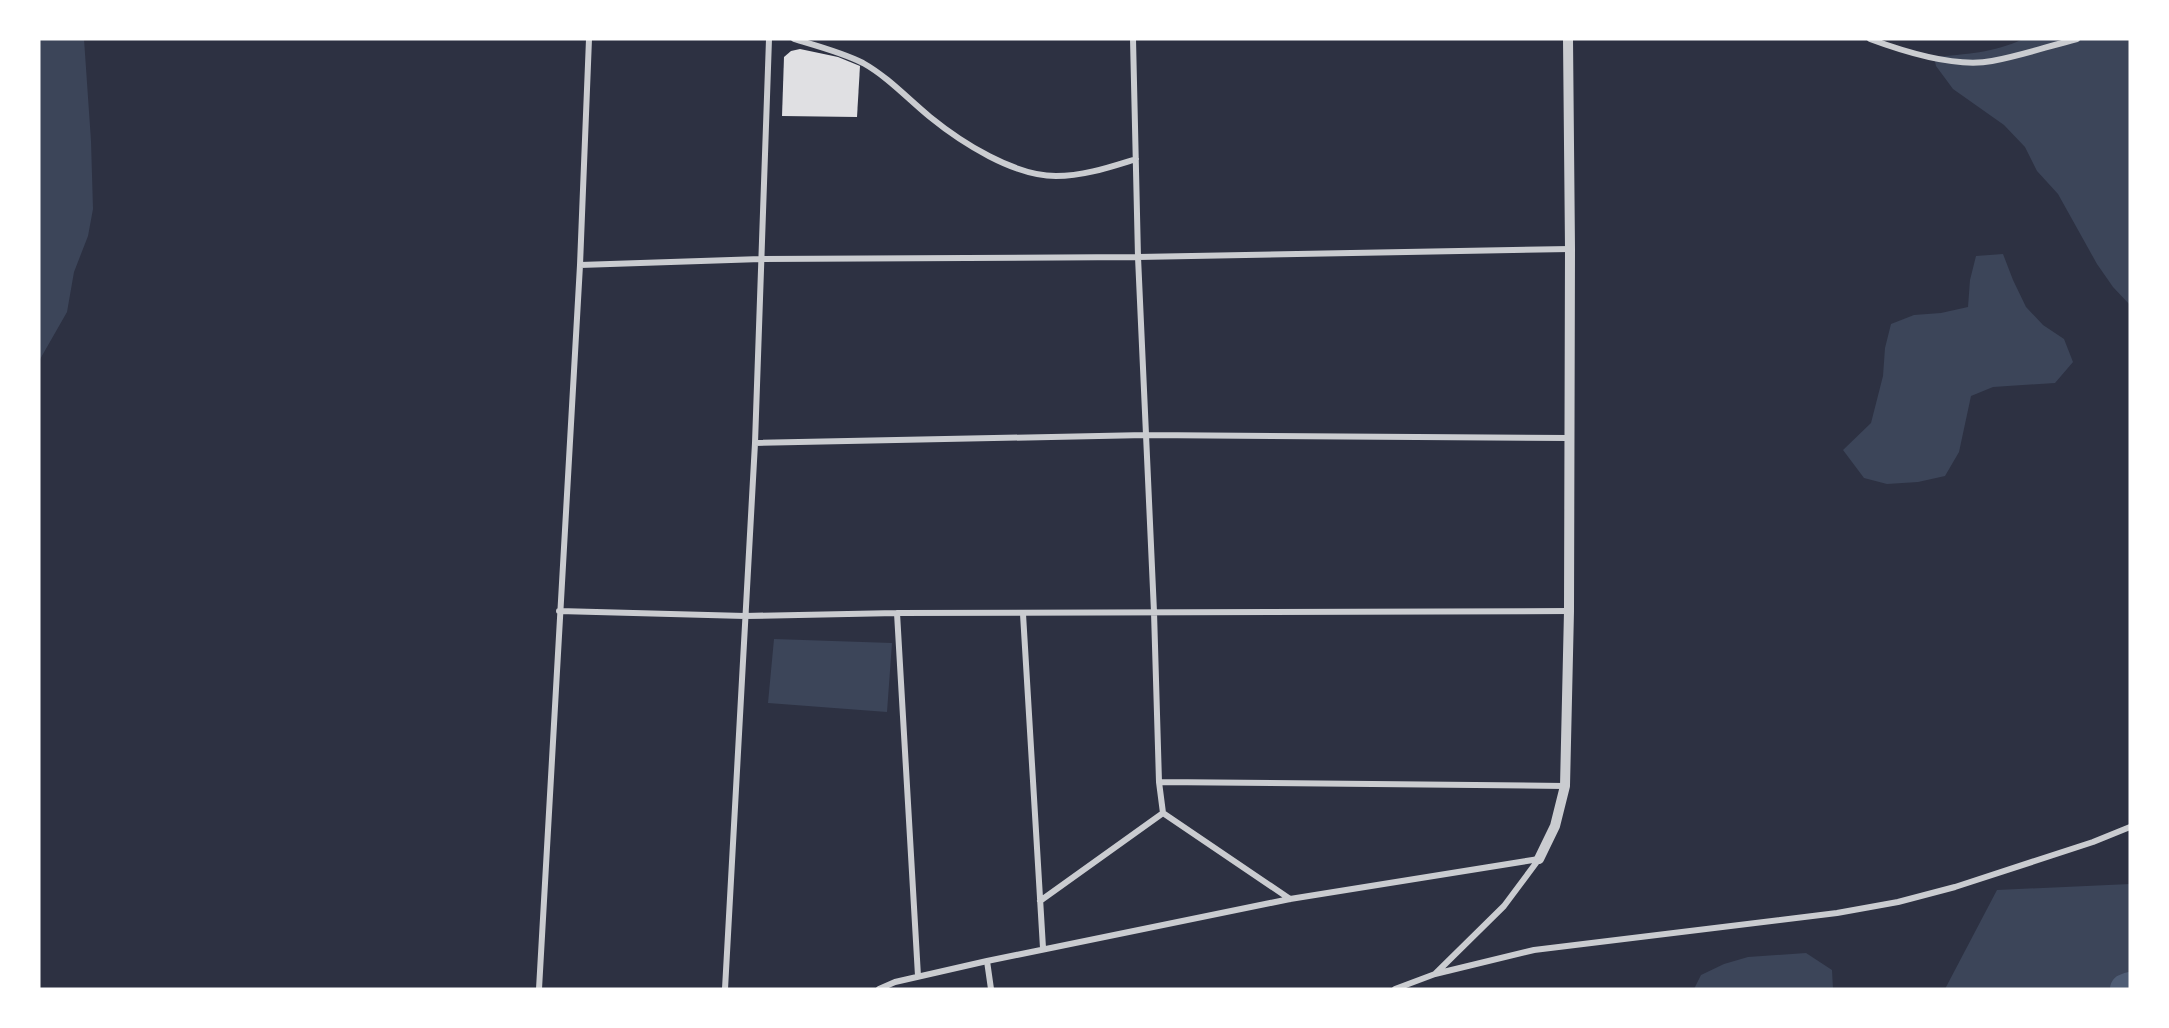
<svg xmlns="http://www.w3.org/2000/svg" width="2169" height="1028" font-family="'Fira Sans Condensed',sans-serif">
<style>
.green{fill:#3c4559}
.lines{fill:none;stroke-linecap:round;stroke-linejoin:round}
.river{stroke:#4f5d75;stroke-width:30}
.building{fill:#e0e0e3}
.minor{stroke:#caccd0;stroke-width:6}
.tertiary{stroke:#caccd0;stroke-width:10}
</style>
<rect width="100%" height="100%" fill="#2d3142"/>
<path class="green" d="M 39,39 L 84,39 L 91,141 L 93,209 L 88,236 L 74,272 L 67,312 L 39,361 Z
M 2023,39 L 2130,39 L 2130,305 L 2113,287 L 2097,264 L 2058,194 L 2037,171 L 2025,147 L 2004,125 L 1953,89 L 1936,66 L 1934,57 C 1965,54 1994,53 2023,39 Z
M 2003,254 L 2013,280 L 2026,307 L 2043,325 L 2064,339 L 2073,362 L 2055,383 L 1993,387 L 1971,396 L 1959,452 L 1945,476 L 1918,482 L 1887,484 L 1864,478 L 1843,450 L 1871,423 L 1883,376 L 1885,348 L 1891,324 L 1914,315 L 1941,313 L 1968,307 L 1970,280 L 1976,256 Z
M 774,639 L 892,643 L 887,712 L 768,703 Z
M 2130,884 L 2130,989 L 1945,989 L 1997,890 Z
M 1806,953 L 1832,970 L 1833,989 L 1694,989 L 1701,975 L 1724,964 L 1748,957 Z"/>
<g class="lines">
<path class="river" d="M 2125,989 L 2130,987"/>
</g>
<path class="building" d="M 800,49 L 838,57 L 860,66 L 857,117 L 782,116 L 784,57 L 791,51 Z"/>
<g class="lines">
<path class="minor" d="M 794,39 C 817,46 841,52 863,63 C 888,77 908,99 930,117 C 962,143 1014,176 1056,176 C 1084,176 1110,167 1136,159
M 1133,39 L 1138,257 L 1154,612 L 1159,782 L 1163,813
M 1870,39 C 1905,52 1955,68 1992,61 C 2020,56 2049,46 2077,39
M 580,265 L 761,259 L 1138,257 L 1570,249
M 755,443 L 1146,435 L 1569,438
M 559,611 L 745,616 L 897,613 L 1569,611
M 897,613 L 918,976
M 1023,614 L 1043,948
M 1159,782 L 1565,786
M 1163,813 L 1290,899
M 1040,901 L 1163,813
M 987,961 L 991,989
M 1435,974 L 1534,950 L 1837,913 L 1898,902 L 1955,887 L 2093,842 L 2130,827
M 539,989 L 580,265 L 589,39
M 725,989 L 755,443 L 769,39
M 879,989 L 895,982 L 987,961 L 1290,899 L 1539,859
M 1395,989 L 1435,974 L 1504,906 L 1539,859"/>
<path class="tertiary" d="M 1539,859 L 1555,826 L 1565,786 L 1569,611 L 1570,249 L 1568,39"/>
</g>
<rect width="2169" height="1028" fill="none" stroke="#ffffff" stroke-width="81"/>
</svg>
